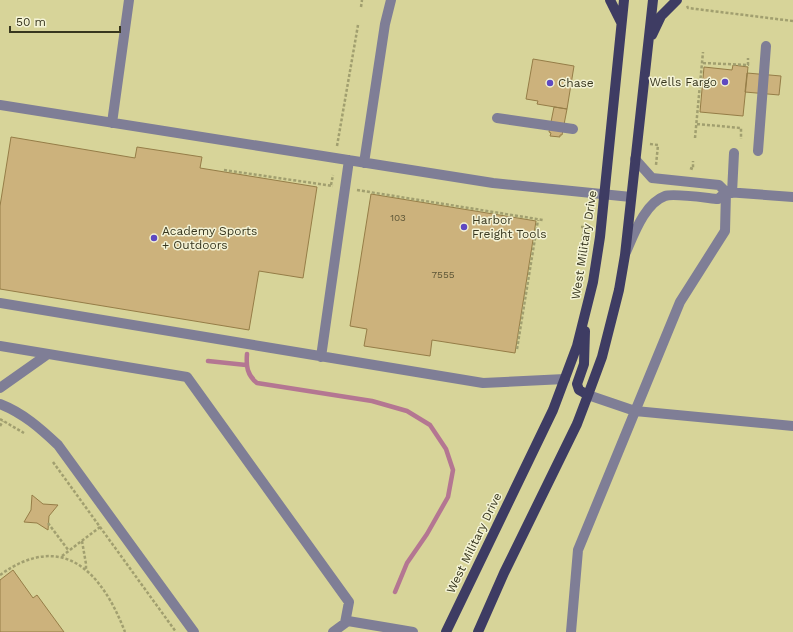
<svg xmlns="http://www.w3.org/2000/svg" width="793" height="632" font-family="'Work Sans',sans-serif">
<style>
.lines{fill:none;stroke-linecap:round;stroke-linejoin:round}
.stream{stroke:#b47692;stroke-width:4.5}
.building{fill:#ccb27c;stroke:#957d47}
.path{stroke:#a19f6f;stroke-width:2.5;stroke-dasharray:3 2;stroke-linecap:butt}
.minor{stroke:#7f7e96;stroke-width:10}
.major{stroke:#3e3c63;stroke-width:10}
.poi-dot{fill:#5e49c2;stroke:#f4f3d6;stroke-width:1.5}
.labels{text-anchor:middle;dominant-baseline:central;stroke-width:3;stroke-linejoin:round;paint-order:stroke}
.number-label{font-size:10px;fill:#5c5536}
.poi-label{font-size:12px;fill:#37361e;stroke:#f4f3d6;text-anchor:start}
.street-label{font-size:12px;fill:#37361e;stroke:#f4f3d6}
</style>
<rect width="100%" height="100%" fill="#d7d499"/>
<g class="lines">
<path class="stream" d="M 247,354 C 246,366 247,375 257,383 L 372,401 L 407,411 L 430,425 L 446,449 L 453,470 L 448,497 L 427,534 L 407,563 L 395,592
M 208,361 L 246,365"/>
</g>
<path class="building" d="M 533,59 L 574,66 L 567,109 L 537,104 L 538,101 L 526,99 Z
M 733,65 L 748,67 L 743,116 L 700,112 L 704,67 L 732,70 Z
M 747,73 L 781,76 L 779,95 L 745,92 Z
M 554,107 L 567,109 L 562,135 L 560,135 L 560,137 L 550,136 L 551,133 L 549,132 Z
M 11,137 L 135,158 L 137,147 L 202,157 L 200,168 L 317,187 L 303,278 L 259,271 L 249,330 L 0,289 L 0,206 Z
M 371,194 L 536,221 L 515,353 L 432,340 L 430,356 L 364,346 L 367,329 L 350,326 Z
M 32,495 L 43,504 L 58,505 L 49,516 L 48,530 L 37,523 L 24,522 L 31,510 Z
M 13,570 L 33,598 L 37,595 L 64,632 L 0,632 L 0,580 Z"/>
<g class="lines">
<path class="path" d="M 687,6 L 688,8 L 793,21
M 361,7 L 362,0
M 703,63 L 748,65 L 748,58
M 697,124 L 741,128 L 741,139
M 695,138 L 703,52
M 650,144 L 658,145 L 656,165
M 337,146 L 358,25
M 690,168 L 693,169 L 693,161
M 224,170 L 333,186
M 331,185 L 333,175
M 357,190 L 543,220
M 581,227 L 584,227 L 582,243 L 588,246
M 517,349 L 538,220
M 0,419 L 24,433
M 0,426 L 3,421
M 53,462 L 176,632
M 48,523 L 69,551
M 82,541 L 86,564 L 86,570
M 62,556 L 100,527
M 0,575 C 63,530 102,572 125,632"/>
<path class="minor" d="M 0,105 L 493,183 L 631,197
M 497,118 L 573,129
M 112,123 L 129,0
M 758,151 L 766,46
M 364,163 L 385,24 L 391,0
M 732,193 L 734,153
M 626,252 C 634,234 645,203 665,196 C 673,193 707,198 718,199 L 726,192 L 793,197
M 0,303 L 483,383 L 565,379
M 0,346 L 187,377 L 349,602 L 345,623
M 321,357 L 349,160
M 0,388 L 48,354
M 588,395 L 635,411 L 793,426
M 0,404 C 23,413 40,428 58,445 L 194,632
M 333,632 L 348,621 L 413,632
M 571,632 L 578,550 L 680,302 L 725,231 L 726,192 L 719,185 L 652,178 L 635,159"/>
<path class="major" d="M 610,0 L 621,22
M 652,35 L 661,16 L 677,0
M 585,331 L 584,364 L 577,384 L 579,390 L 588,395
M 446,632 L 553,410 L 577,346 L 593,282 L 600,237 L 624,0
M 478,632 L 504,573 L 577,424 L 588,395 L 602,357 L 619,290 L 625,255 L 653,0"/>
</g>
<g class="poi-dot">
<circle cx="725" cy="82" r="4"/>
<circle cx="550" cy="83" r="4"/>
<circle cx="464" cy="227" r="4"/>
<circle cx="154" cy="238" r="4"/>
</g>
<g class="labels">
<g class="number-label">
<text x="398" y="217">103</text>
<text x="443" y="274">7555</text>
</g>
<g class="poi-label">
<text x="717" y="82" text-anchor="end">Wells Fargo</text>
<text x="558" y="83">Chase</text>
<text x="472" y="220">Harbor<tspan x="472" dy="14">Freight Tools</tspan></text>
<text x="162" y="231">Academy Sports<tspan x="162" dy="14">+ Outdoors</tspan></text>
</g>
<g class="street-label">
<text transform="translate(584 245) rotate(-81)">West Military Drive</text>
<text transform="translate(474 543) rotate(-64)">West Military Drive</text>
</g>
</g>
<path d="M10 26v6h110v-6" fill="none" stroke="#37361e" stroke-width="2"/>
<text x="16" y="26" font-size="12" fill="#37361e" stroke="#f4f3d6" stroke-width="3" paint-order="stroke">50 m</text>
</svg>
